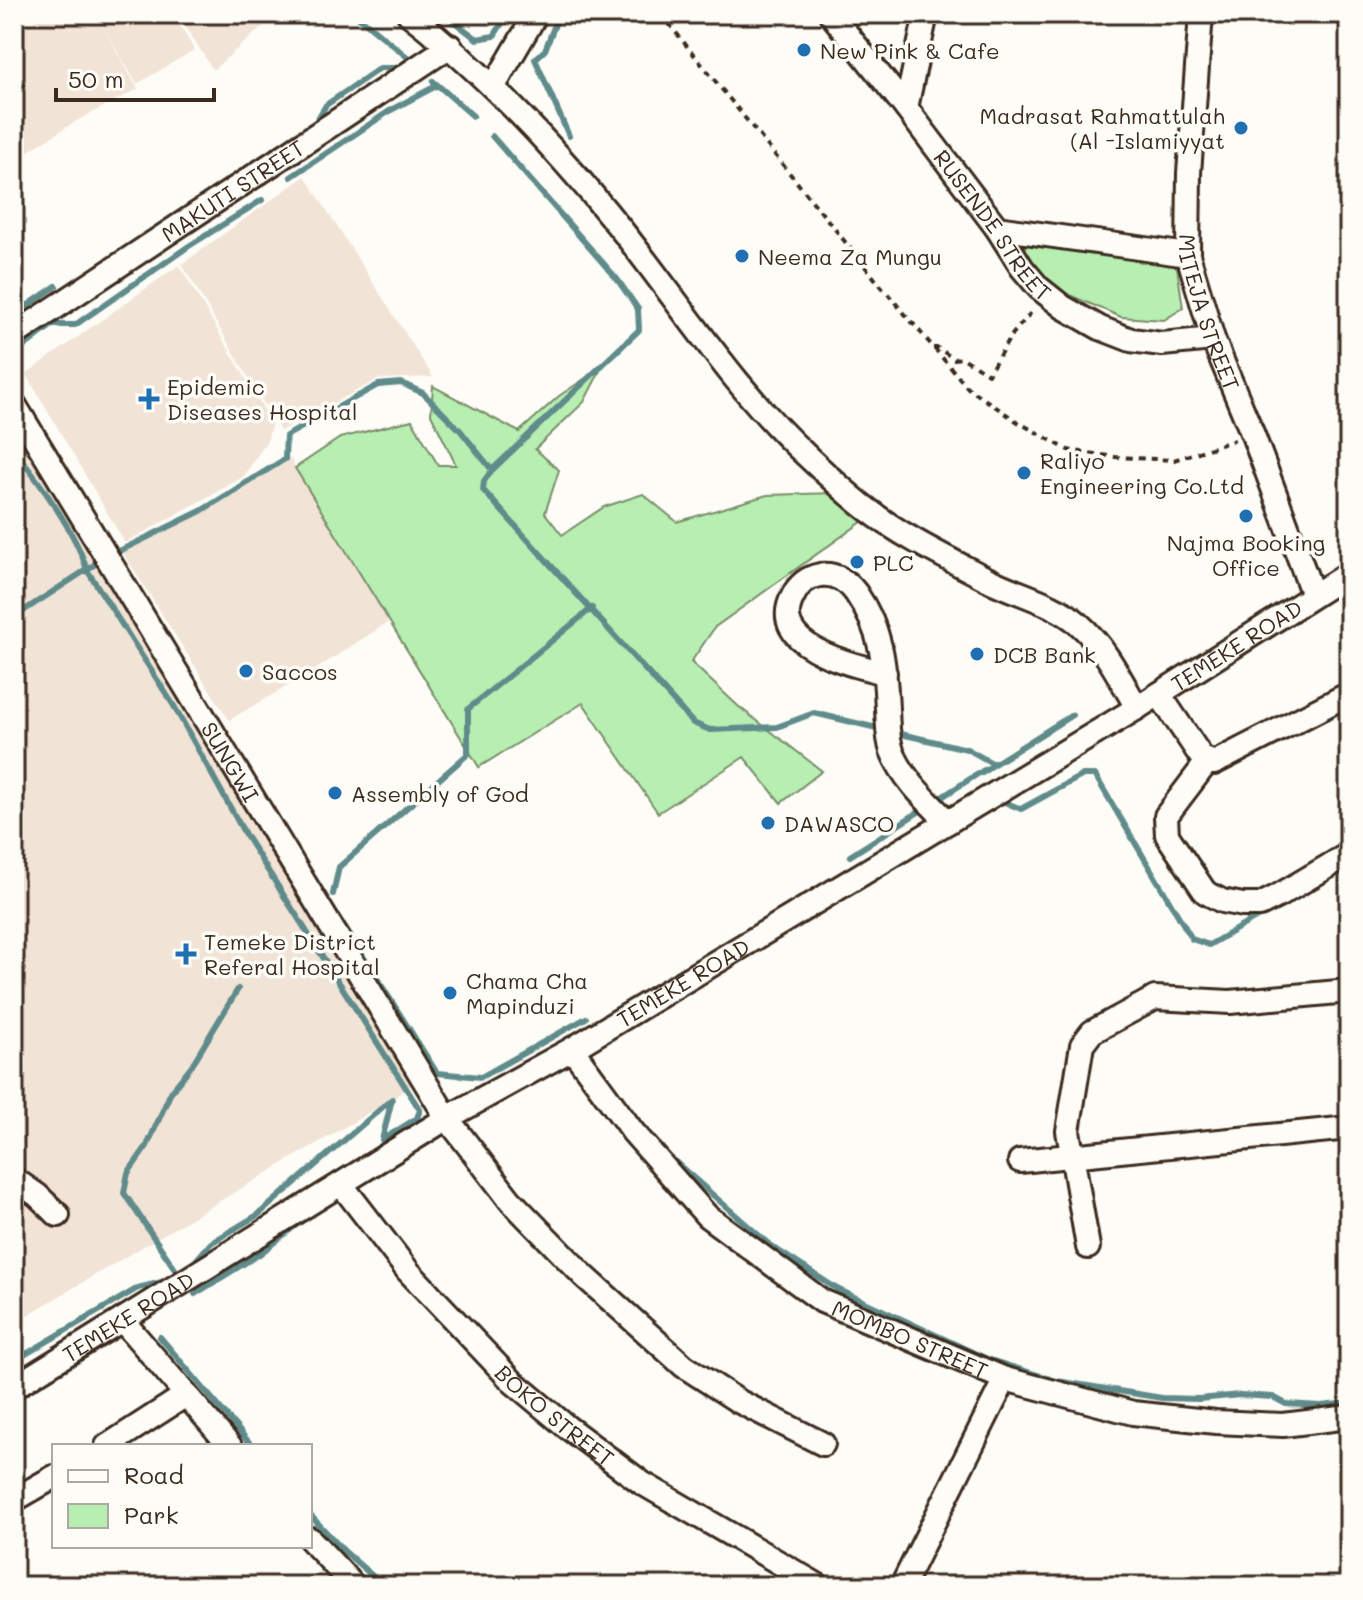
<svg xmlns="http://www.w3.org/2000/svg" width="1363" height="1600" font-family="Mali,sans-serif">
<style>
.built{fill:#f1e3d6}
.green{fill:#b7efb2;stroke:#798c68;stroke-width:2}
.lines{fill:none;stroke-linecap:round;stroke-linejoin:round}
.stream{stroke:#618b8b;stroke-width:6}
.minor-casing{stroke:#3b2a1e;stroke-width:28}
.path{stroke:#3b2a1e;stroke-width:4;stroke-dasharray:6 6;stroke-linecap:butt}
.minor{stroke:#fdfcf7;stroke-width:22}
.poi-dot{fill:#1f6fb2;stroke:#fdfcf7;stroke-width:3}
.labels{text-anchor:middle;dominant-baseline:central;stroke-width:7;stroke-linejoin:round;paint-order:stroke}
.poi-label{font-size:22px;fill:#3b2a1e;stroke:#fdfcf7;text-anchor:start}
.street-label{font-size:22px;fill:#3b2a1e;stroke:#fdfcf7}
</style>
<rect width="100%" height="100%" fill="#fdfcf7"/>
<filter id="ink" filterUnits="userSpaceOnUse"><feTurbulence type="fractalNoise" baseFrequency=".0125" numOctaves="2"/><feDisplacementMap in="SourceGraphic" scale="16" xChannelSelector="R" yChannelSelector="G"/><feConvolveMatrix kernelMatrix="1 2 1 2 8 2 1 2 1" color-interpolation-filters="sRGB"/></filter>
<g filter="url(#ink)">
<path class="built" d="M 45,14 L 174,14 L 194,50 L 137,84 L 99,20 L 138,89 L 78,120 L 14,160 L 14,35 Z
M 178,14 L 277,14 L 213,70 Z
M 305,176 L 433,377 L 379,379 L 280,431 L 182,264 Z
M 179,265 L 272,423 L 267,441 L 243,477 L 125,543 L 26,374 Z
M 14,409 L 24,410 L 42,428 L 93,511 L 425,1075 L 392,1099 L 14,1323 Z
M 290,458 L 390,621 L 313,671 L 229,720 L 122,551 Z"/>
<path class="green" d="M 1027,242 L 1176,260 L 1183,308 L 1164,320 L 1121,317 L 1067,294 L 1023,258 Z
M 602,367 L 584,402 L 535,449 L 559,470 L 545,513 L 562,535 L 604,507 L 643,494 L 677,522 L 767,495 L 836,493 L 863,521 L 715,627 L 691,662 L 738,706 L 822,771 L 781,803 L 744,757 L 658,813 L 583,703 L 479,767 L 295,468 L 340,438 L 412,420 L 438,465 L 456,465 L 431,414 L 433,386 L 519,432 L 559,396 Z"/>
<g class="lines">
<path class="stream" d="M 355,14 L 411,60
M 444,14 L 477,39 L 494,36 L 508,14
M 559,14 L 545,50 L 535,59 L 569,136
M 433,81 L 473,116
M 315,123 L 326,105 L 380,68 L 398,68 L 409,59
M 492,136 L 617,279 L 638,309 L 639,330 L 492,470 L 484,481 L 483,490 L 693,723 L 710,730 L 777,727 L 814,713 L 881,729
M 291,177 L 391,110 L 436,86
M 27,306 L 56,286
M 14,354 L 52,325 L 75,325 L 189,246 L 262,200
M 14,384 L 25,403
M 14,451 C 39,480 76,533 87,570 L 174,706 L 246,836 L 420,1110 L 417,1118 L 382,1140 L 392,1099 L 259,1214 L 211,1243 L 191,1266
M 14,617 L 103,559 L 201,511 L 285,459 L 286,436 L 378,385 L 401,383 L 423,393 L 460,430 L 492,470
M 892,732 L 967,749 L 994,764 L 982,773
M 994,764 L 1072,715
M 1000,800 L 1021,809 L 1083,775 L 1095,775 L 1192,939 L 1209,945 L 1266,912
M 850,856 L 984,770
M 333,894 L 339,867 L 468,754 L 468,709 L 592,608
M 328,901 L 437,1073 L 481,1077 L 586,1018
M 665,1153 L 771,1246 L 837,1289 L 987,1359 L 1057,1381 L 1162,1398 L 1199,1399 L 1240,1395 L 1273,1397 L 1286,1404 L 1321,1406 L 1349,1403
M 181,1278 L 124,1193 L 128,1173 L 147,1146 L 171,1092 L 192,1065 L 238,989
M 195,1294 L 261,1253 L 301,1221
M 160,1337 L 252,1446
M 14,1361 L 138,1288 L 170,1280
M 310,1515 L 344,1551 L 384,1586"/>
<defs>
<g id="minor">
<path d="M 409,14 C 490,77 560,153 624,233 C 684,309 737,392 808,457 C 827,475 846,493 867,509 C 903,537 947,558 987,579 C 1016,594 1054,602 1079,624 C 1105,647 1120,678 1137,708"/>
<path id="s1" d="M 831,14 L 906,108 L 997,228 L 1022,268 L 1039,288 L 1063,307 L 1100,328 L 1131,340 L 1162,344 L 1213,339"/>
<path id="s2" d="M 1201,14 L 1189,173 L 1188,255 L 1213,339 L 1253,435 L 1313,595"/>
<path d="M 494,86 L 536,14"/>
<path d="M 906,108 L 926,14"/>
<path d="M 997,228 L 1188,255"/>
<path id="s3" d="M 14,335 L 450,46"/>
<path id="s4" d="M 14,404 L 447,1118 L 510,1200 L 583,1275 L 684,1366 L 738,1401 L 823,1444"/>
<path d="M 885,673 C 852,665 766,646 793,596 C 798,585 808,577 820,575 C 836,573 847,581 856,593 C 882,631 885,664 887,709 C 888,723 887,737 892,751 C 903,779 927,801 948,822"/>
<path d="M 1159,694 L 1202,758 L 1214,763 L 1343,697 L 1349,697"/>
<path d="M 1207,762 L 1166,816 L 1167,835 L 1205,892 L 1222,901 L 1243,905 L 1260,905 L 1278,896 L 1349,854"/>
<path id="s5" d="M 572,1049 L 633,1132 L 707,1216 L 822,1301 L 1005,1379 L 1133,1413 L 1216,1422 L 1283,1425 L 1349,1417"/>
<path d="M 1020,1161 L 1349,1128"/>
<path d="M 14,1179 L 37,1195 L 58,1215"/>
<path id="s6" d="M 341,1184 L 408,1271 L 513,1382 L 567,1427 L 642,1483 L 819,1586"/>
<path d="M 1088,1247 L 1068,1131 L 1082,1045 L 1092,1032 L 1155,998 L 1230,1002 L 1349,991"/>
<path d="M 122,1320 L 230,1446"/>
<path id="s7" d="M 14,1387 L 447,1118 L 572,1049 L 1137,708 L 1349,573"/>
<path d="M 107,1446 L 186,1395"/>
<path d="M 14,1500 L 54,1477"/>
<path d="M 310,1539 L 354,1586"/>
<path d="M 902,1586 L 1005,1379"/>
</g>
</defs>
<use href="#minor" class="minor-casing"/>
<path class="path" d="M 661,14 L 876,280 L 968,388 L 1018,422 L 1068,450 L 1115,457 L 1174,460 L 1235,440
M 933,348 L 938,348 L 954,359 L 963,358 L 988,374 L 1011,336 L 1034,309"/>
<use href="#minor" class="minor"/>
</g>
</g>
<g class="poi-dot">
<circle cx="804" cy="50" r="8"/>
<circle cx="1241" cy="128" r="8"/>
<circle cx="742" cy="256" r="8"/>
<path d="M145 387h8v8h8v8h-8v8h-8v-8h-8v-8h8z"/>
<circle cx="1024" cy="473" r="8"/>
<circle cx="1246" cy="516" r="8"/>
<circle cx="857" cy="562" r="8"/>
<circle cx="977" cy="654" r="8"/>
<circle cx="246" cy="671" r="8"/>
<circle cx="335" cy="793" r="8"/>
<circle cx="768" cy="823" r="8"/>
<path d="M182 942h8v8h8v8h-8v8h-8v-8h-8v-8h8z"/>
<circle cx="450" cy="993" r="8"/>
</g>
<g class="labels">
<g class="poi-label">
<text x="820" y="50">New Pink &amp; Cafe</text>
<text x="1225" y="115" text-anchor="end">Madrasat Rahmattulah<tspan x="1225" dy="25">(Al -Islamiyyat</tspan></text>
<text x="758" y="256">Neema Za Mungu</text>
<text x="167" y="386">Epidemic<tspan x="167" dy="25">Diseases Hospital</tspan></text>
<text x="1040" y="460">Raliyo<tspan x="1040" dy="25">Engineering Co.Ltd</tspan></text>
<text x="1246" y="542" text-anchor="middle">Najma Booking<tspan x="1246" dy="25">Office</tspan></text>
<text x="873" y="562">PLC</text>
<text x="993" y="654">DCB Bank</text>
<text x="262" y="671">Saccos</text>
<text x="351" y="793">Assembly of God</text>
<text x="784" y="823">DAWASCO</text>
<text x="204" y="941">Temeke District<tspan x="204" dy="25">Referal Hospital</tspan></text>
<text x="466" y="980">Chama Cha<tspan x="466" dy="25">Mapinduzi</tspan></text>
</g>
<g class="street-label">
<text stroke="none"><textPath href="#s3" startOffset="262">MAKUTI STREET</textPath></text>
<text stroke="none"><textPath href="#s1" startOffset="266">RUSENDE STREET</textPath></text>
<text stroke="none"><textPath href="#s2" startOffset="302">MITEJA STREET</textPath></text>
<text stroke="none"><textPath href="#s7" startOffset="1430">TEMEKE ROAD</textPath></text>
<text stroke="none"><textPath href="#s4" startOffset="418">SUNGWI</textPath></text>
<text stroke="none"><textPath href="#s7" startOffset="782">TEMEKE ROAD</textPath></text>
<text stroke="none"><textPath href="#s7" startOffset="134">TEMEKE ROAD</textPath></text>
<text stroke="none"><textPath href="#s5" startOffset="454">MOMBO STREET</textPath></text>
<text stroke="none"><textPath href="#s6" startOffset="316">BOKO STREET</textPath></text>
</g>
</g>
<rect width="1363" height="1600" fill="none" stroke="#fdfcf7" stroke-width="48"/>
<rect x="24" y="24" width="1315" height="1552" fill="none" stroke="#3b2a1e" stroke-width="3" filter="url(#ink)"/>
<rect x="52" y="1444" width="260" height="104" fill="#fdfcf7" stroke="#afa8a0" stroke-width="2"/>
<rect x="68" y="1470" width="40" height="12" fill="#fdfcf7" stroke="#afa8a0" stroke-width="2"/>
<text x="124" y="1484" font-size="24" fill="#3b2a1e">Road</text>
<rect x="68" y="1504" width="40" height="24" fill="#b7efb2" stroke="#afa8a0" stroke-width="2"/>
<text x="124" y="1524" font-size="24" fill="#3b2a1e">Park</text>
<path d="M56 88v12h158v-12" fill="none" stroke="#3b2a1e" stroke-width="4"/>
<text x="68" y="88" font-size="24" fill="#3b2a1e" stroke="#fdfcf7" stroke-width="6" paint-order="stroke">50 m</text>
</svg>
